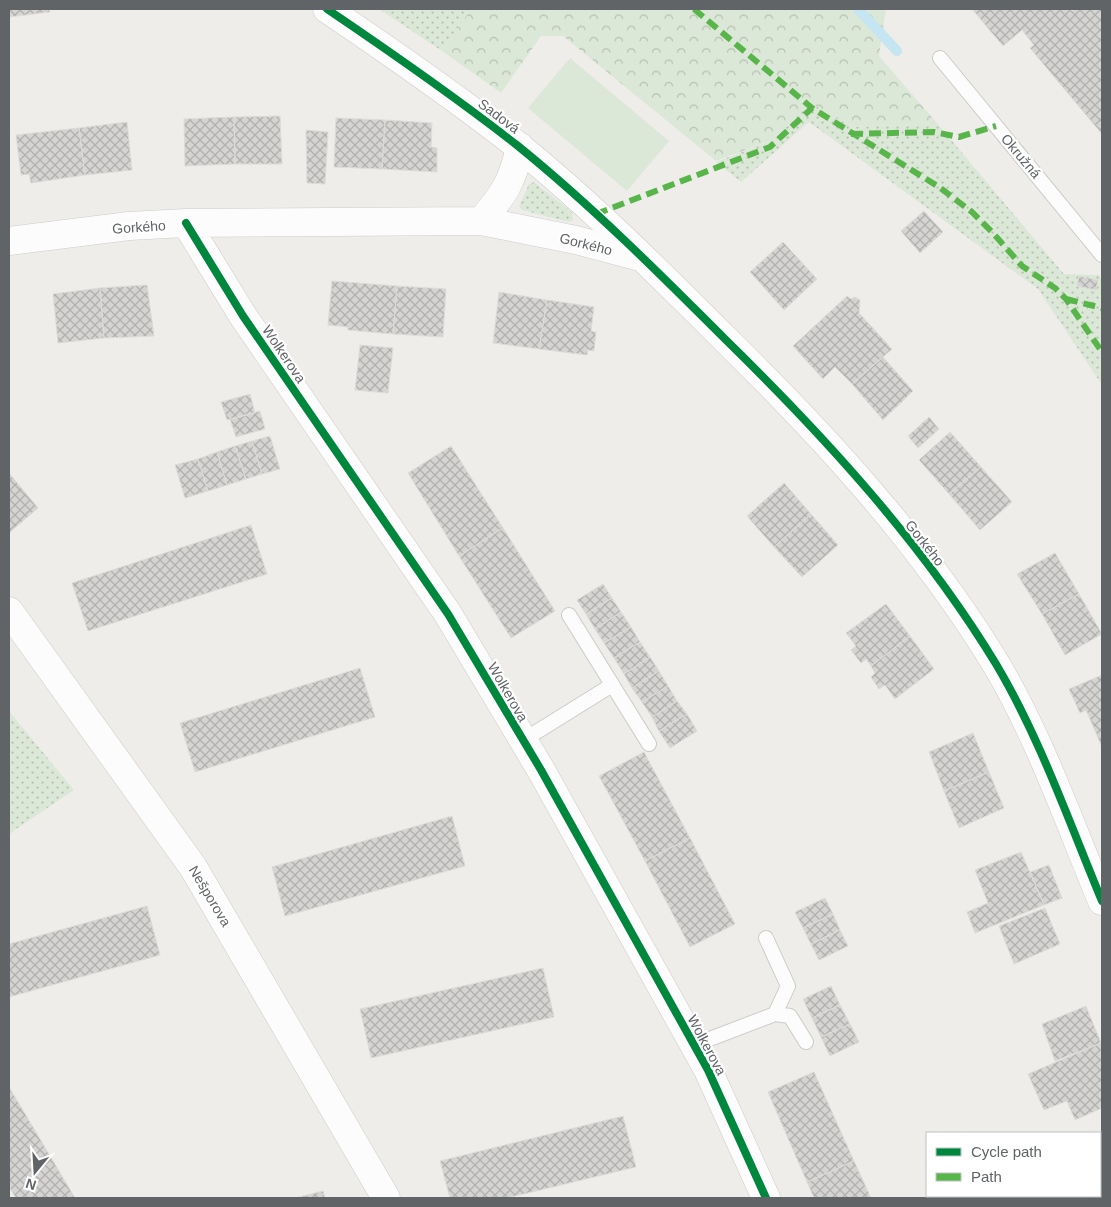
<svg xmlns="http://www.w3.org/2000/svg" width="1111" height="1207" font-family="Arial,sans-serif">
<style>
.grass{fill:url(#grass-dots)}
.forest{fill:url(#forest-crowns)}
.garden{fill:#dce8d7}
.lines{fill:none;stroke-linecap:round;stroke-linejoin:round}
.stream{stroke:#c5e5f2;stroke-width:10}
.building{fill:url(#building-cross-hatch);stroke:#dedcd9}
.service-casing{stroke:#cbcbca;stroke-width:16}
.minor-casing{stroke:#cbcbca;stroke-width:29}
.service{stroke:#fdfcfc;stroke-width:14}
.minor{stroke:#fdfcfc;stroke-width:28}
.quiet{stroke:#58b549;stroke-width:6;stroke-dasharray:12 6;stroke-linecap:butt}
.cycleway-casing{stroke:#fff;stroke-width:11}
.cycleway{stroke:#00873e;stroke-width:8}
.labels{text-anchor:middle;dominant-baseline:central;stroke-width:4.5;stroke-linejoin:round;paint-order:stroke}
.street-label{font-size:14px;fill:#606467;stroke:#fff}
</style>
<defs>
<pattern id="grass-dots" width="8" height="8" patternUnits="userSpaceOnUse" patternTransform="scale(1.25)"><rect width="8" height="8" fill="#dce8d7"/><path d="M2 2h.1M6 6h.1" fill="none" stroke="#b6c0b2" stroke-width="1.8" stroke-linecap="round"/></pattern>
<pattern id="forest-crowns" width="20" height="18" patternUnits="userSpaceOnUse" patternTransform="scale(1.25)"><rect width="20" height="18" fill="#dce8d7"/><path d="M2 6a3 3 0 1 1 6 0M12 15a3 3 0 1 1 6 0" fill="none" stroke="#b6c0b2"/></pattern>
<pattern id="building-cross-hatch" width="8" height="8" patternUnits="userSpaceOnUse" patternTransform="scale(1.25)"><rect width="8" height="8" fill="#d5d4d3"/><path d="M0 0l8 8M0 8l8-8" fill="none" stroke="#b0b0af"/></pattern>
</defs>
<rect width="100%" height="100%" fill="#efedea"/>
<path class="grass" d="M 379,9 L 471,9 L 442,51 Z
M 816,106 L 856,127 L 937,123 L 1064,274 L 1099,275 L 1102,279 L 1102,385 L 1038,289 L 809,122 L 741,182 L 716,162 L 773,140 L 805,108 Z
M 534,182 L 572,212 L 573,220 L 569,222 L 522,210 L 519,206 L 529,184 Z
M 9,711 L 74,790 L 9,834 Z"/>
<path class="forest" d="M 471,9 L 886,9 L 879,56 L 937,123 L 856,127 L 816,106 L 805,108 L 773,140 L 716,161 L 563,36 L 541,36 L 501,93 L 442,51 Z"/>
<path class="garden" d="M 570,58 L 669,141 L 627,191 L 528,108 Z"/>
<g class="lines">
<path class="stream" d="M 858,9 L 897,51"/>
</g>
<path class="building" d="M 9,9 L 49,9 L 50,12 L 9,17 Z
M 972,9 L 1070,9 L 1072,11 L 1076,9 L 1102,9 L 1102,134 L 1030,48 L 1034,45 L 1022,30 L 1003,46 Z
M 280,116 L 282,164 L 235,164 L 234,117 Z
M 234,117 L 235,164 L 185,166 L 184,119 Z
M 336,118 L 385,120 L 382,169 L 334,167 Z
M 385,120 L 432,123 L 431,147 L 437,148 L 437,172 L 382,169 Z
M 127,122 L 132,170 L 85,175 L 79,128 Z
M 79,128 L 85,175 L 31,183 L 29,174 L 21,175 L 16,135 Z
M 306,130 L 328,132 L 325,184 L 307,183 Z
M 924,211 L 943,232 L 920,253 L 901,231 Z
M 783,242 L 817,279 L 784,310 L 750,272 Z
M 1079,276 L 1098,280 L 1096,290 L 1077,286 Z
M 332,281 L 397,286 L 393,334 L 348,330 L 348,327 L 328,325 Z
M 147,285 L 154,336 L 104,338 L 100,288 Z
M 397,286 L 446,289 L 443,337 L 393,334 Z
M 100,288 L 104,338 L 58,343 L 53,294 Z
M 499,292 L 547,300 L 539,349 L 493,343 Z
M 847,296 L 851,299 L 855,297 L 860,300 L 859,313 L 892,349 L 852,384 L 835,367 L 823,379 L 793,346 Z
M 547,300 L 594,307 L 591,331 L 596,332 L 594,351 L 588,350 L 587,355 L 539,349 Z
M 360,345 L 393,348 L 388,393 L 355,390 Z
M 883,357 L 913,391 L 883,420 L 852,384 Z
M 250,394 L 255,413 L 227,420 L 221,402 Z
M 260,411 L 265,429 L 236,437 L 230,419 Z
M 929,417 L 939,429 L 918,448 L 908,436 Z
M 950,432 L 981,467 L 949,494 L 919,460 Z
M 270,436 L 280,469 L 262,474 L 252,441 Z
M 252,441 L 262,474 L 246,479 L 235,446 Z
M 235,446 L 246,479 L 227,485 L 217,452 Z
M 451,446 L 503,528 L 459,556 L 408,473 Z
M 217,452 L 227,485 L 208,491 L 198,459 Z
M 198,459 L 208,491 L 185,498 L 175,465 Z
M 981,467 L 1012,502 L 980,530 L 949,494 Z
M 9,473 L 38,508 L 9,533 Z
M 784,483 L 811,514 L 774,547 L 747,516 Z
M 811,514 L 838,545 L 802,577 L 774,547 Z
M 251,525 L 267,574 L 88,631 L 72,583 Z
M 503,528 L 555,611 L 511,638 L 459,556 Z
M 1055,553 L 1079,594 L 1042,614 L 1017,574 Z
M 603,584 L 612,598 L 586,614 L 577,600 Z
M 1079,594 L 1102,634 L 1065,655 L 1042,614 Z
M 612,598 L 621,612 L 595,629 L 586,614 Z
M 886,604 L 910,636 L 871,666 L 866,659 L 861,663 L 851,650 L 856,646 L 846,633 Z
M 621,612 L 631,627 L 604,643 L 595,629 Z
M 631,627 L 640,642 L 614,658 L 604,643 Z
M 910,636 L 934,669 L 895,699 L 885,685 L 879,689 L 871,677 L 875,673 L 871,666 Z
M 640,642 L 650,657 L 624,674 L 614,658 Z
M 650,657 L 659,671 L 632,688 L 624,674 Z
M 360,668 L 375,717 L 195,772 L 180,723 Z
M 659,671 L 668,686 L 642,702 L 632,688 Z
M 1102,675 L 1102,747 L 1086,710 L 1080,713 L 1069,689 Z
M 668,686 L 677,701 L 652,717 L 642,702 Z
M 677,701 L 687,714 L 659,731 L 652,717 Z
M 687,714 L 697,731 L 670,748 L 659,731 Z
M 973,733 L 989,772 L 944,791 L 929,752 Z
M 644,752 L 690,838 L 645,861 L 599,776 Z
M 989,772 L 1004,808 L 959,828 L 944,791 Z
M 452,816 L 465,866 L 285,916 L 272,867 Z
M 690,838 L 735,924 L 690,947 L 645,861 Z
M 1021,852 L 1044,905 L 975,933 L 967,912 L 988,903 L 975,870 Z
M 1049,865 L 1062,898 L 1044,905 L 1030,872 Z
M 825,898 L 833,914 L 803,928 L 795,912 Z
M 147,906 L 160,955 L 9,997 L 9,944 Z
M 1045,908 L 1060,944 L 1014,964 L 999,926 Z
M 833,914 L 840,930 L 811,944 L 803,928 Z
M 840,930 L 848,946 L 819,960 L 811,944 Z
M 543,968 L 554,1017 L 371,1058 L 360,1009 Z
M 831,986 L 840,1005 L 812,1018 L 803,999 Z
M 840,1005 L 850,1024 L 821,1037 L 812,1018 Z
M 1086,1006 L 1101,1043 L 1055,1061 L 1042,1024 Z
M 850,1024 L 859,1042 L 830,1056 L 821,1037 Z
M 1101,1043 L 1102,1108 L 1075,1120 L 1067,1101 L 1044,1110 L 1028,1074 Z
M 814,1072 L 854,1161 L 807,1182 L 768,1092 Z
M 9,1087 L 24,1112 L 75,1198 L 16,1198 L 9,1187 Z
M 623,1116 L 636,1167 L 507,1198 L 450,1198 L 440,1161 Z
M 854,1161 L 871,1198 L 814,1198 L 807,1182 Z
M 323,1191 L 325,1198 L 295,1198 Z"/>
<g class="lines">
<defs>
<path id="service" d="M 940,58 L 1102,255
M 569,615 L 649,744
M 522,741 L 612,685
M 766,938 L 788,986 L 775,1014
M 694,1045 L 775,1014 L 790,1016 L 806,1042"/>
<path id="minor" d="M 327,9 C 392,53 457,98 518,146 C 592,206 659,273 726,340 C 826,438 923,544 996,664 C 1040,738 1069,822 1102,901
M 481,221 C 503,196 513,181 520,147
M 186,223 L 243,316 L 448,614 L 541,770 L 708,1070 L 766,1198
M 9,241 L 129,226 L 186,223 L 481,221 L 576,240 L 640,257
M 9,611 L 193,867 L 386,1198"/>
</defs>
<use href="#service" class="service-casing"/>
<use href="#minor" class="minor-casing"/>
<use href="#service" class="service"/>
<use href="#minor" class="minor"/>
<path class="quiet" d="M 694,9 L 812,108 L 939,187 L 972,212 L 992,232 L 1022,266 L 1055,288 L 1066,299 L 1102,352
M 851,134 L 934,132 L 959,137 L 996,126
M 596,214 L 770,147 L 812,108
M 1066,299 L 1102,308"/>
<defs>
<path id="cycleway" d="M 327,9 C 392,53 457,98 518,146 C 592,206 659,273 726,340 C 826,438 923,544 996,664 C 1040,738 1069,822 1102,901
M 186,223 L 243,316 L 448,614 L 541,770 L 708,1070 L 766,1198"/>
</defs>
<use href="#cycleway" class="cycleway-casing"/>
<use href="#cycleway" class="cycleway"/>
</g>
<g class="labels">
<g class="street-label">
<text transform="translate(499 116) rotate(37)">Sadová</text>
<text transform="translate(1021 156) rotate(50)">Okružná</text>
<text transform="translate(139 227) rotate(-4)">Gorkého</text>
<text transform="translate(586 244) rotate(14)">Gorkého</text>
<text transform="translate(284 354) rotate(56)">Wolkerova</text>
<text transform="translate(925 543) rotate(52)">Gorkého</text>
<text transform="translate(508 692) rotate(60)">Wolkerova</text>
<text transform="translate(210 896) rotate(59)">Nešporova</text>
<text transform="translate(707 1045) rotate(62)">Wolkerova</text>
</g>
</g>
<rect width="1111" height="1207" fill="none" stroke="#606467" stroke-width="20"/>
<rect x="926" y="1132" width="175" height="65" fill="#ffffff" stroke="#bfc1c2"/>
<rect x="936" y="1148" width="25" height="8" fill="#00873e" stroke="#bfc1c2"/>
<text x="971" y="1157" font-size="15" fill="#606467">Cycle path</text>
<rect x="936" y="1173" width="25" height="8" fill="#58b549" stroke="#bfc1c2"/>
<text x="971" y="1182" font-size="15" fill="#606467">Path</text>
<g transform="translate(35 1172) rotate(198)" stroke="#ffffff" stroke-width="4" paint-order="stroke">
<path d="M0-4L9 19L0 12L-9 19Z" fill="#606467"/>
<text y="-8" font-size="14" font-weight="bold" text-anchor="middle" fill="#606467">N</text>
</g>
</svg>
